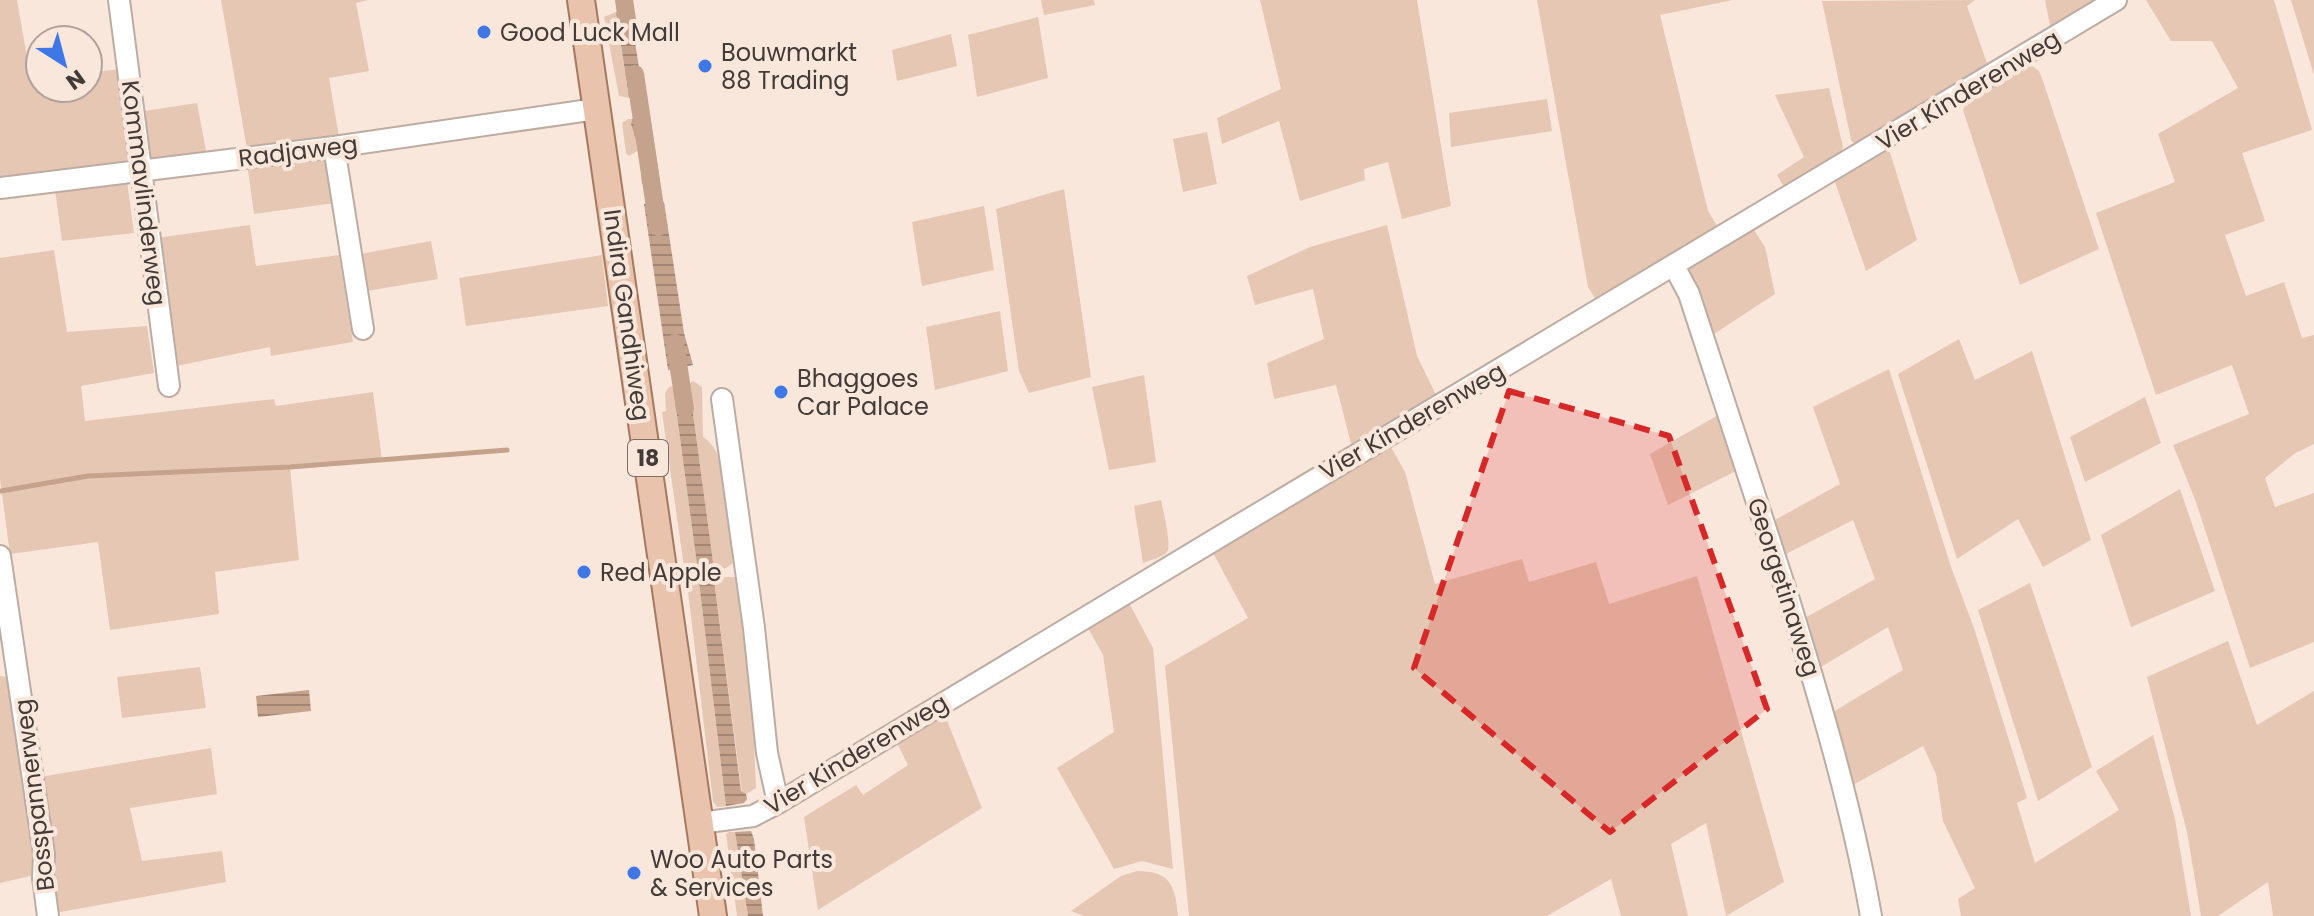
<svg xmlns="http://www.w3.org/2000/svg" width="2314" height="916" font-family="Poppins,sans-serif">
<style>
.green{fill:#e6c7b4}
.water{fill:url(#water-rules)}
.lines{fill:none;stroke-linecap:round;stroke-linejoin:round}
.stream{stroke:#c5a28c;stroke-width:5}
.canal{stroke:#c5a28c;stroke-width:18}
.minor-casing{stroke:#bdaca2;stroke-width:24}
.major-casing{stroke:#a5795f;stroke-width:30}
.minor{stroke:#fff;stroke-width:20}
.major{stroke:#e9c3ac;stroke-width:26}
.marked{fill:#d62828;fill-opacity:0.2;stroke:#d62828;stroke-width:6;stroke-dasharray:16 10;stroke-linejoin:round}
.poi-dot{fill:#4077e7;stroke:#f9e7dc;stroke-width:3}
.labels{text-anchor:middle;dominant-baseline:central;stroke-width:8;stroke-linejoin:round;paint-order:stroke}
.shield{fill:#f9e7dc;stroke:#796f68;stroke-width:2}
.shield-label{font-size:22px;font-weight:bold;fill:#423b37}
.poi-label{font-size:24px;fill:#423b37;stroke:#f9e7dc;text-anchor:start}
.street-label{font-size:24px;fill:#423b37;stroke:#f9e7dc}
</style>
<defs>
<pattern id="water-rules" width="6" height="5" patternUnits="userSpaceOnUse" patternTransform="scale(2)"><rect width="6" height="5" fill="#c5a28c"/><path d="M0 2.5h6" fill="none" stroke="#a28573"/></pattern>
</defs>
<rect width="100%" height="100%" fill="#f9e7dc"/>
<path class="green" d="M 0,0 L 17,0 L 31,80 L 40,79 L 40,88 L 88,88 L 88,73 L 120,69 L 135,165 L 0,181 Z
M 221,0 L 368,0 L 356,3 L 369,71 L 329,78 L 339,137 L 247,149 Z
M 1041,0 L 1094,0 L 1095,5 L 1044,15 Z
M 1260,0 L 1417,0 L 1451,206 L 1402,219 L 1388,162 L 1364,169 L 1365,180 L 1300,201 L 1279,121 L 1222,144 L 1217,118 L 1281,89 Z
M 1537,0 L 1733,0 L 1660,15 L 1708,211 L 1719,229 L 1597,301 L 1588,287 Z
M 1975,0 L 1967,6 L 1988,66 L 1857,146 L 1851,140 L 1822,1 Z
M 2045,0 L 2101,0 L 2051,30 Z
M 2146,0 L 2274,0 L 2312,130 L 2242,153 L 2265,221 L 2225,235 L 2246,296 L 2284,282 L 2302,338 L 2314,335 L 2314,444 L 2294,454 L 2265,478 L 2275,507 L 2314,493 L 2314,642 L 2250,668 L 2196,502 L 2173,445 L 2249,414 L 2232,365 L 2156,395 L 2096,213 L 2175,182 L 2158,134 L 2238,88 L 2212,41 L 2171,41 Z
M 2291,0 L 2314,0 L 2314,75 Z
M 616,12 L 628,92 L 629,98 L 619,96 L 604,17 Z
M 1038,17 L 1048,78 L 977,97 L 968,35 Z
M 951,34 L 957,66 L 897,81 L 892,50 Z
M 2032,66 L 2039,71 L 2043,81 L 2099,249 L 2020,285 L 1963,110 L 1967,101 L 2023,68 Z
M 1829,88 L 1843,147 L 1840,156 L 1785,189 L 1777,175 L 1804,157 L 1775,95 Z
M 1547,99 L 1552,131 L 1451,147 L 1449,113 Z
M 197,103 L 207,156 L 150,163 L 144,111 Z
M 628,119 L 632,119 L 631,124 L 639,150 L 629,156 L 626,153 L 622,123 Z
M 1207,132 L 1217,184 L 1183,192 L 1173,139 Z
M 1889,149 L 1917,240 L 1866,271 L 1835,182 Z
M 328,153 L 335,203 L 254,214 L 247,163 Z
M 127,181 L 134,233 L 62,241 L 55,190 Z
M 1064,189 L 1091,377 L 1029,393 L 1019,371 L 996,209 Z
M 984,206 L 994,270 L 922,286 L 912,222 Z
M 250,225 L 256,266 L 339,255 L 353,342 L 271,356 L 270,347 L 176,366 L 156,238 Z
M 1387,225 L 1417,356 L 1436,395 L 1351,444 L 1336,385 L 1274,399 L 1267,363 L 1324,339 L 1313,289 L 1255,305 L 1247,276 L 1310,247 Z
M 1754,230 L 1765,247 L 1775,294 L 1711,336 L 1687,272 L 1693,265 Z
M 431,241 L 438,279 L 367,291 L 360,254 Z
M 54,250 L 67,332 L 147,326 L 154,373 L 81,386 L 85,421 L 274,399 L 276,406 L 373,392 L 382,460 L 290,467 L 299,560 L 215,572 L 219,614 L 110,630 L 98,542 L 10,554 L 0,479 L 0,258 Z
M 602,255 L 608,306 L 466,326 L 459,278 Z
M 1000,311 L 1008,371 L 935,390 L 926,327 Z
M 1959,339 L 1975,380 L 2032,351 L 2091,540 L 2043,567 L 2018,519 L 1957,559 L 1898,374 Z
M 1889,369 L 1951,567 L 1974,628 L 2027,798 L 2017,803 L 2035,863 L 2119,810 L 2096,771 L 2153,735 L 2175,819 L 2191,916 L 1961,916 L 1958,899 L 1975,888 L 1943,821 L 1936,774 L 1923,746 L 1853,785 L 1833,712 L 1903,670 L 1888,627 L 1819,668 L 1803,619 L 1875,579 L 1853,520 L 1784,555 L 1773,521 L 1840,484 L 1813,407 Z
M 1144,375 L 1156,462 L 1109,470 L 1092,387 Z
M 693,381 L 702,387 L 703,437 C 731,453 732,530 736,561 L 726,568 L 714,569 L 689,384 Z
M 673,386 L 698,572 L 685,574 L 662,412 L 666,411 L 665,393 L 669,387 Z
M 2145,397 L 2161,443 L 2085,482 L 2070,437 Z
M 1720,414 L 1738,470 L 1668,505 L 1650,454 Z
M 1391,447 L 1405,472 L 1435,584 L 1522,559 L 1529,582 L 1596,562 L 1609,604 L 1697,576 L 1784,882 L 1726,916 L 1706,823 L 1671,844 L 1688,916 L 1621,916 L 1611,879 L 1547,916 L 1189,916 L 1165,666 L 1248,618 L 1212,551 Z
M 2180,489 L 2215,591 L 2131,627 L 2101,535 Z
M 1161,500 C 1163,510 1172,545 1167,552 C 1162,558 1150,560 1143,563 L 1134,506 Z
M 722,577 L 739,577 L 746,617 L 744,648 L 751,681 L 756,788 L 746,794 L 742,792 L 714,580 Z
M 699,582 L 726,806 L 717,807 L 713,801 L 687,583 Z
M 2030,583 L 2092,767 L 2038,801 L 1978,610 Z
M 1129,603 L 1153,648 L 1173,869 L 1142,861 L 1114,869 L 1057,768 L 1114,732 L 1103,655 L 1088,628 Z
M 2228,641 L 2257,725 L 2314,691 L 2314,916 L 2273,916 L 2268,882 L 2218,916 L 2201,916 L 2187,832 L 2147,677 Z
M 200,667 L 206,708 L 122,718 L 117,677 Z
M 0,676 L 12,678 L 39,874 L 0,883 Z
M 944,713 L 982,808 L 818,910 L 804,817 L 856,785 L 863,795 L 908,765 L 896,741 Z
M 211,748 L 217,794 L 130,808 L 142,861 L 222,851 L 226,882 L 55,913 L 53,858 L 40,777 Z
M 729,832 L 735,832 L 748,916 L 737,916 L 726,834 Z
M 1137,871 C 1171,871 1175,886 1178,916 L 1084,916 L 1071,911 L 1121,876 Z"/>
<path class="water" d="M 630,9 L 643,94 L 641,97 L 629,98 L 616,12 Z
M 650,116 L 660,182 L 642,184 L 639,150 L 631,124 L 632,119 Z
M 664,202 L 684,333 L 693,365 L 668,370 L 644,204 Z
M 689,384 L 714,569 L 698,572 L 673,386 Z
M 714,580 L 741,791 L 746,794 L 747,799 L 744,803 L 726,806 L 699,582 Z
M 309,690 L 311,711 L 258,717 L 256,696 Z
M 751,831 L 754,839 L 763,916 L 748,916 L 735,832 Z"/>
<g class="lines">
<path class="stream" d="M 1,491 L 88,476 L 290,467 L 507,450"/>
<path class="canal" d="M 624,0 L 629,33
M 635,74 L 658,227
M 675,343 L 685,409"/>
<defs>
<path id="minor" d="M 119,0 L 169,386
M 334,147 L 363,329
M 0,188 L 334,147 L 596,109
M 1674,266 L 1689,294 C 1723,396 1756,498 1789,600 C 1821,704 1852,808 1871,916
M 722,399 L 754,628 L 767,753 L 778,803
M 0,556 L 44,854 L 43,878 L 48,916
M 700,823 L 753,816 L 778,803 C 1222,532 1672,270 2116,0"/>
<path id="major" d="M 581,0 L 713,916"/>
</defs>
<use href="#minor" class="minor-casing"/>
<use href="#major" class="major-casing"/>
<use href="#minor" class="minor"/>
<use href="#major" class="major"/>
</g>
<path class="marked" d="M 1509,391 L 1669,436 L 1767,709 L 1610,832 L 1414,668 Z"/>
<g class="poi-dot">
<circle cx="484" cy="32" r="8"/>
<circle cx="705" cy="66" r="8"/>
<circle cx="781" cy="392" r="8"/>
<circle cx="584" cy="572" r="8"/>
<circle cx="634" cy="873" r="8"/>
</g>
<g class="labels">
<rect class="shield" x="628" y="440" width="40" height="36" rx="6"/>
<g class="shield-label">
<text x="648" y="458">18</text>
</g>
<g class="poi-label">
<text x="500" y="32">Good Luck Mall</text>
<text x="721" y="52">Bouwmarkt<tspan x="721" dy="28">88 Trading</tspan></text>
<text x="797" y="378">Bhaggoes<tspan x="797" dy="28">Car Palace</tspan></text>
<text x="600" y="572">Red Apple</text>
<text x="650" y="859">Woo Auto Parts<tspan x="650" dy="28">&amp; Services</tspan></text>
</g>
<g class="street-label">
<text transform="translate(1968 90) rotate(-31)">Vier Kinderenweg</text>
<text transform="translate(298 151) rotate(-7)">Radjaweg</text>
<text transform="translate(144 193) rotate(83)">Kommavlinderweg</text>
<text transform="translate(627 315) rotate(82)">Indira Gandhiweg</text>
<text transform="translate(1412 421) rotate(-30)">Vier Kinderenweg</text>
<text transform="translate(1784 587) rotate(72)">Georgetinaweg</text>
<text transform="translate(856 754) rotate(-31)">Vier Kinderenweg</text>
<text transform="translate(34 795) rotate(-97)">Bosspannerweg</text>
</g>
</g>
<g transform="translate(64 64) rotate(144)"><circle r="38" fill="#f9e7dc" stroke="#b0a29a" stroke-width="2"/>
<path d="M0-6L14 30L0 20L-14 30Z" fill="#4077e7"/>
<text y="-12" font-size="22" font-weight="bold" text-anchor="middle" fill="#423b37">N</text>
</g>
</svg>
